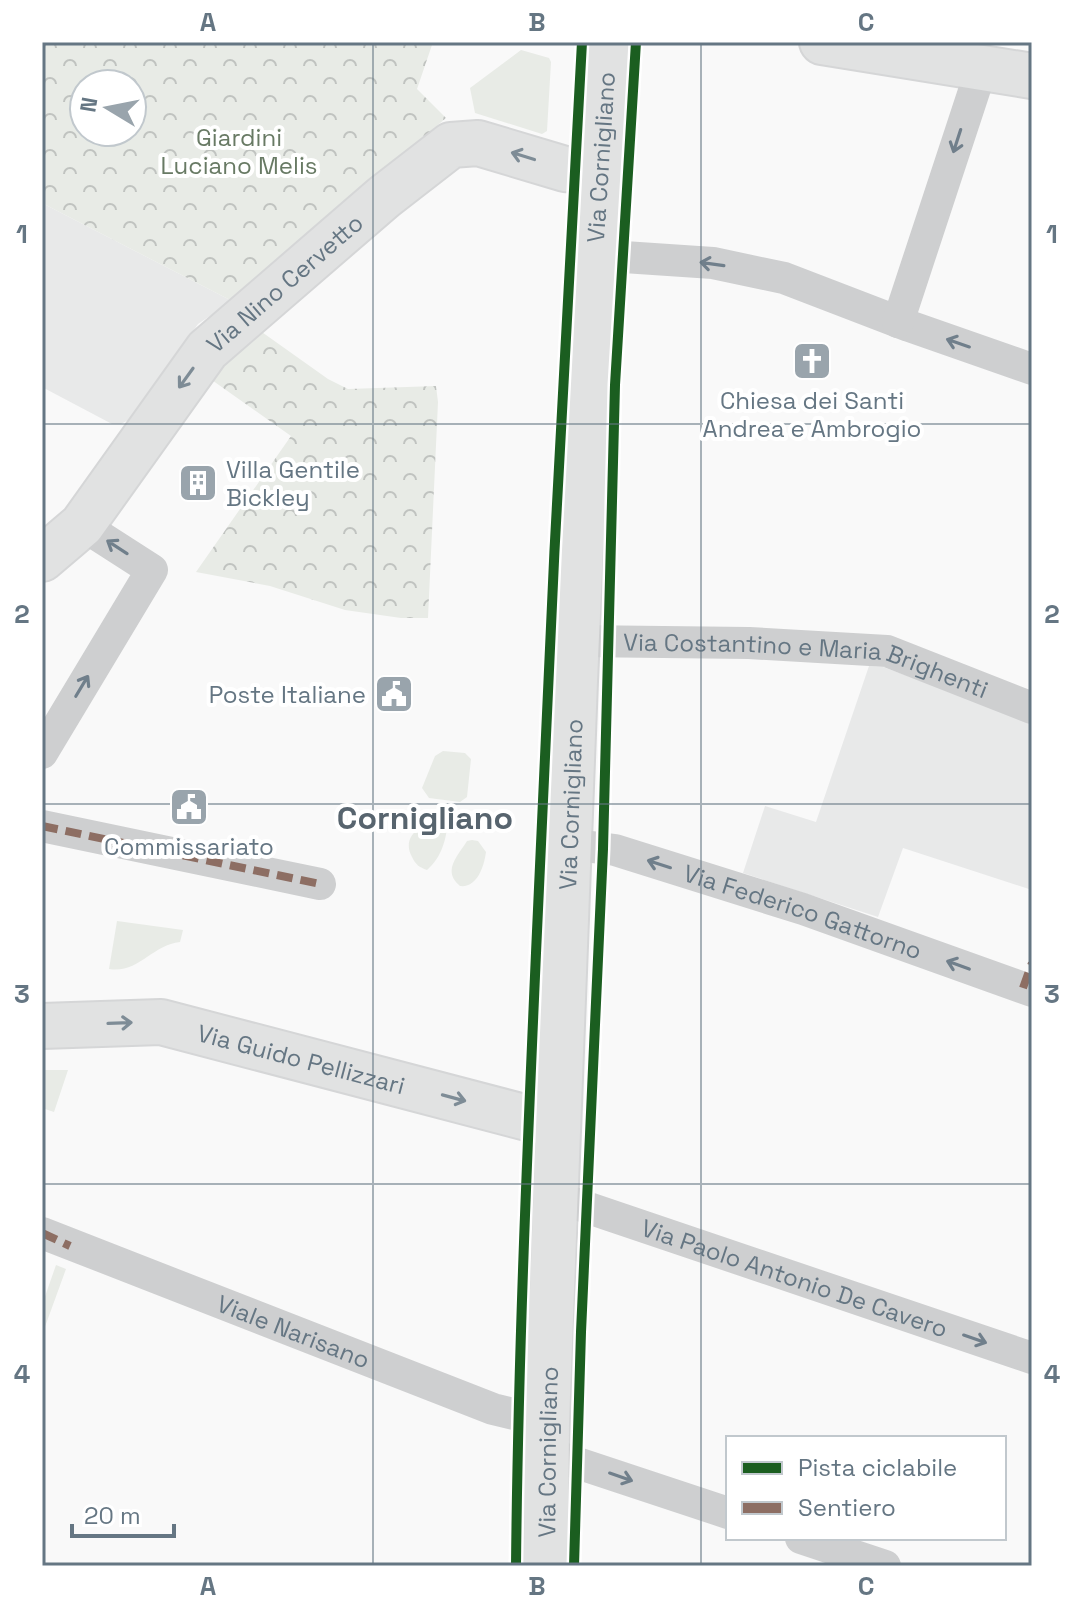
<svg xmlns="http://www.w3.org/2000/svg" width="1074" height="1608" font-family="'Space Grotesk',sans-serif">
<style>
.built{fill:#e8e9e9}
.grass{fill:#e8ebe6}
.park{fill:url(#park-crowns);fill-rule:evenodd}
.lines{fill:none;stroke-linecap:round;stroke-linejoin:round}
.secondary-casing{stroke:#d5d6d7;stroke-width:48}
.street{stroke:#cecfd0;stroke-width:32}
.secondary{stroke:#e1e2e2;stroke-width:44}
.quiet{stroke:#8d6e63;stroke-width:8;stroke-dasharray:16 8;stroke-linecap:butt}
.cycleway-casing{stroke:#fff;stroke-width:15}
.cycleway{stroke:#1b5e20;stroke-width:10}
.oneway{stroke:#707f8b}
.oneway2{stroke:#7e8c96}
.grid{fill:none;stroke:#657683;stroke-width:2;stroke-opacity:0.55}
.labels{text-anchor:middle;dominant-baseline:central;stroke-width:8;stroke-linejoin:round;paint-order:stroke}
.park-label{font-size:24px;fill:#687a64;stroke:#fff}
.street-label{font-size:24px;fill:#657683;stroke:#fff}
.poi-label{font-size:24px;fill:#657683;stroke:#fff}
.district-label{font-size:32px;font-weight:bold;fill:#57646e;stroke:#fff}
.neatline{fill:none;stroke:#657683;stroke-width:3}
.grid-label{font-size:26px;text-anchor:middle;font-weight:bold;fill:#657683}
</style>
<defs>
<pattern id="park-crowns" width="20" height="18" patternUnits="userSpaceOnUse" patternTransform="scale(2)"><rect width="20" height="18" fill="#e8ebe6"/><path d="M2 6a3 3 0 1 1 6 0M12 15a3 3 0 1 1 6 0" fill="none" stroke="#c0c3c0"/></pattern>
</defs>
<rect width="100%" height="100%" fill="#f9f9f9"/>
<path class="built" d="M 42,203 L 232,301 L 198,324 L 132,418 L 121,424 L 112,424 L 42,387 Z
M 869,666 L 883,667 L 1032,721 L 1032,890 L 903,848 L 878,917 L 743,873 L 765,806 L 816,822 Z"/>
<path class="grass" d="M 521,50 L 549,58 L 551,62 L 547,131 L 542,134 L 475,113 L 470,88 Z
M 443,751 L 465,753 L 471,759 L 467,797 L 460,802 L 429,798 L 422,788 L 435,756 Z
M 444,818 L 448,821 C 446,840 442,857 427,870 C 419,867 416,865 412,857 C 400,835 424,822 444,818 Z
M 472,840 L 478,841 L 486,852 C 484,867 477,888 460,886 C 442,871 457,857 467,841 Z
M 117,921 L 183,930 L 180,942 C 152,945 138,974 109,969 Z
M 42,1070 L 68,1070 L 54,1112 L 42,1108 Z
M 56,1265 L 66,1269 L 42,1335 L 42,1305 Z"/>
<path class="park" d="M 42,42 L 433,42 L 417,89 L 446,118 L 232,301 L 42,203 ZM 84,84 L 132,84 L 132,132 L 84,132 Z
M 259,330 L 328,379 L 348,389 L 436,386 L 438,402 L 428,618 L 401,618 L 345,610 L 270,586 L 196,572 L 291,436 L 209,378 Z"/>
<g class="lines">
<defs>
<g id="secondary">
<path d="M 822,42 L 1032,76"/>
<path id="s5" d="M 42,559 L 82,525 L 207,350 L 384,197 L 451,145 L 478,143 L 565,169 L 599,172"/>
<path id="s6" d="M 42,1026 L 161,1022 L 558,1126"/>
<path id="s7" d="M 546,1566 L 547,1422 L 575,681 L 594,255 L 608,42"/>
</g>
</defs>
<use href="#secondary" class="secondary-casing"/>
<g class="street">
<path d="M 594,255 L 713,263 L 784,278 L 909,326 L 1032,369"/>
<path d="M 898,322 L 982,67"/>
<path id="s1" d="M 577,641 L 749,643 L 887,651 L 1032,708"/>
<path d="M 42,753 L 152,570 L 82,525"/>
<path d="M 42,826 L 320,884"/>
<path id="s2" d="M 569,844 L 615,850 L 803,909 L 1032,991"/>
<path id="s3" d="M 556,1197 L 1032,1358"/>
<path id="s4" d="M 42,1233 L 493,1409 L 547,1422"/>
<path d="M 547,1453 L 728,1513"/>
<path d="M 801,1538 L 885,1566"/>
</g>
<use href="#secondary" class="secondary"/>
<path class="quiet" d="M 42,826 L 320,884
M 1023,988 L 1032,963
M 42,1233 L 70,1246"/>
<defs>
<path id="cycleway" d="M 516,1566 C 518,1362 527,1157 536,953 C 549,649 564,346 582,42
M 574,1566 L 581,1332 L 603,849 L 615,385 L 636,42"/>
</defs>
<use href="#cycleway" class="cycleway-casing"/>
<use href="#cycleway" class="cycleway"/>
</g>
<defs><path id="oneway-shaft" d="M-6 0H5M1.5-3L5.5 0L1.5 3" fill="none" stroke-width="1.6" stroke-linecap="round" stroke-linejoin="round" transform="scale(2)"/></defs>
<g class="oneway">
<use href="#oneway-shaft" transform="translate(957 141) rotate(108)"/>
<use href="#oneway-shaft" transform="translate(712 264) rotate(-172)"/>
<use href="#oneway-shaft" transform="translate(958 343) rotate(-161)"/>
<use href="#oneway-shaft" transform="translate(117 547) rotate(-147)"/>
<use href="#oneway-shaft" transform="translate(82 686) rotate(-59)"/>
<use href="#oneway-shaft" transform="translate(659 864) rotate(-162)"/>
<use href="#oneway-shaft" transform="translate(958 965) rotate(-160)"/>
<use href="#oneway-shaft" transform="translate(975 1339) rotate(19)"/>
<use href="#oneway-shaft" transform="translate(621 1477) rotate(19)"/>
</g>
<g class="oneway2">
<use href="#oneway-shaft" transform="translate(523 156) rotate(-163)"/>
<use href="#oneway-shaft" transform="translate(186 378) rotate(126)"/>
<use href="#oneway-shaft" transform="translate(120 1023) rotate(-2)"/>
<use href="#oneway-shaft" transform="translate(454 1098) rotate(15)"/>
</g>
<path class="grid" d="M 373,42 L 373,1566M 701,42 L 701,1566M 42,424 L 1032,424M 42,804 L 1032,804M 42,1184 L 1032,1184"/>
<defs>
<symbol id="church-square" viewBox="-11 -11 22 22"><rect x="-9" y="-9" width="18" height="18" rx="4" fill="#99a4ac" stroke="#fff"/><path d="M-1.2-6h2.4v3.5h3.3v2.4h-3.3V6h-2.4V-.1h-3.3v-2.4h3.3Z" fill="#fff"/></symbol>
<symbol id="building-square" viewBox="-11 -11 22 22"><rect x="-9" y="-9" width="18" height="18" rx="4" fill="#99a4ac" stroke="#fff"/><path d="M-4-6H4V6H1V3H-1V6H-4ZM-2.5-4.3h1.7v1.8h-1.7ZM.8-4.3h1.7v1.8H.8ZM-2.5-1h1.7V.8h-1.7ZM.8-1h1.7V.8H.8Z" fill="#fff"/></symbol>
<symbol id="civic-square" viewBox="-11 -11 22 22"><rect x="-9" y="-9" width="18" height="18" rx="4" fill="#99a4ac" stroke="#fff"/><path d="M-.6-6.5H3V-4.5H.6V-3L4-1V1h2V6H-6V1h2V-1L-.6-3ZM-1.2 2.5V6h2.4V2.5Z" fill="#fff"/></symbol>
</defs>
<g fill-rule="evenodd">
<use href="#church-square" x="790" y="339" width="44" height="44"/>
<use href="#building-square" x="176" y="461" width="44" height="44"/>
<use href="#civic-square" x="372" y="672" width="44" height="44"/>
<use href="#civic-square" x="167" y="785" width="44" height="44"/>
</g>
<g class="labels">
<g class="park-label">
<text x="239" y="137">Giardini<tspan x="239" dy="28">Luciano Melis</tspan></text>
</g>
<g class="street-label">
<text stroke="none"><textPath href="#s7" startOffset="1410">Via Cornigliano</textPath></text>
<text stroke="none"><textPath href="#s5" startOffset="370">Via Nino Cervetto</textPath></text>
<text stroke="none"><textPath href="#s1" startOffset="232">Via Costantino e Maria Brighenti</textPath></text>
<text stroke="none"><textPath href="#s7" startOffset="762">Via Cornigliano</textPath></text>
<text stroke="none"><textPath href="#s2" startOffset="244">Via Federico Gattorno</textPath></text>
<text stroke="none"><textPath href="#s6" startOffset="264">Via Guido Pellizzari</textPath></text>
<text stroke="none"><textPath href="#s3" startOffset="252">Via Paolo Antonio De Cavero</textPath></text>
<text stroke="none"><textPath href="#s4" startOffset="270">Viale Narisano</textPath></text>
<text stroke="none"><textPath href="#s7" startOffset="114">Via Cornigliano</textPath></text>
</g>
<g class="poi-label">
<text x="812" y="400">Chiesa dei Santi<tspan x="812" dy="28">Andrea e Ambrogio</tspan></text>
<text x="226" y="469" text-anchor="start">Villa Gentile<tspan x="226" dy="28">Bickley</tspan></text>
<text x="366" y="694" text-anchor="end">Poste Italiane</text>
<text x="189" y="846">Commissariato</text>
</g>
<g class="district-label">
<text x="425" y="818">Cornigliano</text>
</g>
</g>
<rect width="1074" height="1608" fill="none" stroke="#ffffff" stroke-width="88"/>
<rect x="726" y="1436" width="280" height="104" fill="#ffffff" stroke="#c1c8cd" stroke-width="2"/>
<rect x="742" y="1462" width="40" height="12" fill="#1b5e20" stroke="#c1c8cd" stroke-width="2"/>
<text x="798" y="1476" font-size="24" fill="#657683">Pista ciclabile</text>
<rect x="742" y="1502" width="40" height="12" fill="#8d6e63" stroke="#c1c8cd" stroke-width="2"/>
<text x="798" y="1516" font-size="24" fill="#657683">Sentiero</text>
<g transform="translate(108 108) rotate(280)"><circle r="38" fill="#ffffff" stroke="#c1c8cd" stroke-width="2"/>
<path d="M0-6L14 30L0 20L-14 30Z" fill="#99a4ac"/>
<text y="-12" font-size="22" font-weight="bold" text-anchor="middle" fill="#657683">N</text>
</g>
<path d="M72 1524v12h102v-12" fill="none" stroke="#657683" stroke-width="4"/>
<text x="84" y="1524" font-size="24" fill="#657683" stroke="#ffffff" stroke-width="6" paint-order="stroke">20 m</text>
<rect x="44" y="44" width="986" height="1520" class="neatline"/>
<g class="grid-label">
<text x="208" y="31">A</text>
<text x="537" y="31">B</text>
<text x="866" y="31">C</text>
<text x="22" y="243">1</text>
<text x="1052" y="243">1</text>
<text x="22" y="623">2</text>
<text x="1052" y="623">2</text>
<text x="22" y="1003">3</text>
<text x="1052" y="1003">3</text>
<text x="22" y="1383">4</text>
<text x="1052" y="1383">4</text>
<text x="208" y="1595">A</text>
<text x="537" y="1595">B</text>
<text x="866" y="1595">C</text>
</g>
</svg>
